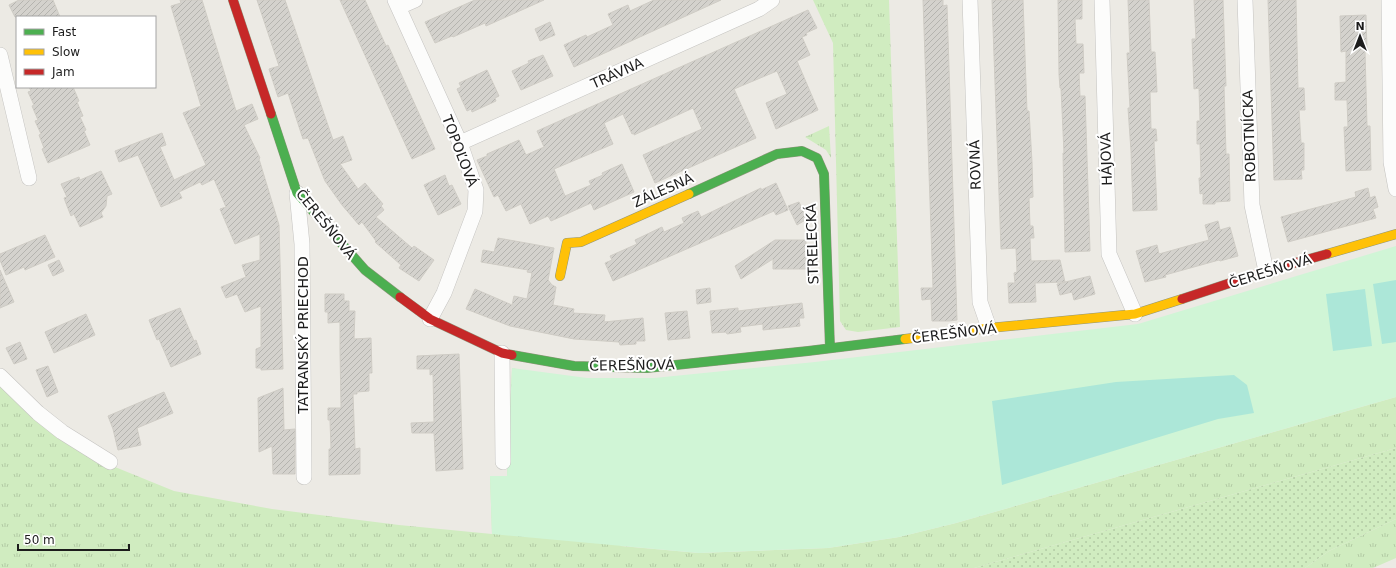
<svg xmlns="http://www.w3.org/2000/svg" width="1396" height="568" font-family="'DejaVu Sans',sans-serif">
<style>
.grass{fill:url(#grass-tufts)}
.park{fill:#d0f5d6}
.garden{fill:url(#garden-dots)}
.pitch{fill:#ace7d8}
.building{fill:url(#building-hatch);stroke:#cfccc5}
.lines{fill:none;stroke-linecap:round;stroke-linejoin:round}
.street-casing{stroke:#c4c3c0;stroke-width:16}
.fast-casing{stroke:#90957c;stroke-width:10}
.slow-casing{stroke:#90957c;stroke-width:10}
.jam-casing{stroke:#90957c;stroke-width:10}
.street{stroke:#fcfcfb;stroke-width:15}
.fast{stroke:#4caf50;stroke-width:9}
.slow{stroke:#ffc107;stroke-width:9}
.jam{stroke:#c62828;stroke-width:9}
.labels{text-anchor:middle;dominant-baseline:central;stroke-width:4;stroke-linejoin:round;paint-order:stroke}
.street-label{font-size:14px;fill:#1c1c1c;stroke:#fff}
</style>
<defs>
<pattern id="grass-tufts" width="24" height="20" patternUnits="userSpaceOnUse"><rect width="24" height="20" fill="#d0ecc0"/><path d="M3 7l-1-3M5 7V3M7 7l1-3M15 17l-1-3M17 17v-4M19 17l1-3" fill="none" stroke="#b2caa4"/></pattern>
<pattern id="garden-dots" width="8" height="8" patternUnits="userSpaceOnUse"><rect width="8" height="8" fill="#d0ecc0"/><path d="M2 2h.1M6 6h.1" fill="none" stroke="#b2caa4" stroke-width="1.8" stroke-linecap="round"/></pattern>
<pattern id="building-hatch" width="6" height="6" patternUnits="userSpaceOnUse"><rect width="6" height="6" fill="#d4d2cd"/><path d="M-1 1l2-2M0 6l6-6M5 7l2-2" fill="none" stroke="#b5b4af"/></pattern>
</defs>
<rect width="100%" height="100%" fill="#eceae4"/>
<path class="grass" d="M 813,0 L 889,0 L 900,327 L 858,332 L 846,330 L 840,321 L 833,43 Z
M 829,126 L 831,158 L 826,150 L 805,137 Z
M 512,368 L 553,377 L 621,546 L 699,553 L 828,548 L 899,537 L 956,523 L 1396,397 L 1396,448 L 974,568 L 0,568 L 0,379 L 115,467 L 174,491 L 272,509 L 399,525 L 492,534 L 490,476 L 507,476 Z
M 1396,519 L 1396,558 L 1373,568 L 1305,568 L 1329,551 Z"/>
<path class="park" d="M 1396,246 L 1396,397 L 956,523 L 899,537 L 828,548 L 699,553 L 492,534 L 490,476 L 507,476 L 512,368 L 587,378 L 654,378 L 815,362 L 1138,324 Z"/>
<path class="garden" d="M 1396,448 L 1396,519 L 1329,551 L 1305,568 L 974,568 Z"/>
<path class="pitch" d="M 1396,280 L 1396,342 L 1382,344 L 1373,284 Z
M 1365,289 L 1372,346 L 1333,351 L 1326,294 Z
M 1234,375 L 1247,385 L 1254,413 L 1218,419 L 1002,485 L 992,401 L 1116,382 Z"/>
<path class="building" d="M 19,0 L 53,0 L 60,17 L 15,17 L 9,5 Z
M 180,0 L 202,0 L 236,111 L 252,104 L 258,119 L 244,125 L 260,158 L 259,159 L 279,225 L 283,369 L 261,370 L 261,368 L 256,368 L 256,349 L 261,347 L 261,306 L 245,312 L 237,294 L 226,298 L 221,287 L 246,277 L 242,265 L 260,260 L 260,234 L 235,244 L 220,209 L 226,207 L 214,179 L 202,185 L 200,182 L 179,192 L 182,198 L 161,207 L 138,155 L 119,162 L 115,151 L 162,133 L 166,145 L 160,147 L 174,180 L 206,165 L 183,113 L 201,106 L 171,6 L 181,3 Z
M 257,0 L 285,0 L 333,140 L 343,136 L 352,160 L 340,164 L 358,189 L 365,183 L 383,204 L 381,206 L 384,210 L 376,217 L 412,248 L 414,246 L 434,260 L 419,281 L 399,268 L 401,265 L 375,242 L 376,241 L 362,222 L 359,225 L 342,205 L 325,181 L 308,138 L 303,139 L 288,93 L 278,97 L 269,69 L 279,66 Z
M 340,0 L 365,0 L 386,46 L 388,45 L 435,149 L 412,159 Z
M 475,0 L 544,0 L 486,26 L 485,23 L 453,37 L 452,36 L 435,43 L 425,22 Z
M 654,0 L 721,0 L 574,67 L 564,45 L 586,35 L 587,37 L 613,25 L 608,14 L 628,5 L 630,11 Z
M 923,0 L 943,0 L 943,6 L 947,5 L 957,320 L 949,321 L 932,321 L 931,299 L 922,300 L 921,288 L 933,288 Z
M 992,0 L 1023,0 L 1027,111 L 1029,111 L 1032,162 L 1033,197 L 1029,198 L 1030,226 L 1033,226 L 1034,238 L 1030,238 L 1031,261 L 1060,260 L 1065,282 L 1035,283 L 1036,302 L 1009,303 L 1008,283 L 1015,283 L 1014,273 L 1017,272 L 1016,248 L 1001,249 Z
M 1058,0 L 1082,0 L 1082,19 L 1075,19 L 1076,44 L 1083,44 L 1084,73 L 1079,73 L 1080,96 L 1085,96 L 1090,251 L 1065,252 L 1063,153 L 1064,153 L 1061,88 L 1060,88 L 1059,74 Z
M 1128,0 L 1149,0 L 1151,52 L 1155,52 L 1157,92 L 1150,92 L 1151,129 L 1156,129 L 1157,141 L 1154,141 L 1157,210 L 1133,211 L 1131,151 L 1128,108 L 1130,108 L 1127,53 L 1130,53 Z
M 1194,0 L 1223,0 L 1226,86 L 1224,86 L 1226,154 L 1229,154 L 1230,201 L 1215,202 L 1215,204 L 1203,204 L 1203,193 L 1200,194 L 1199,178 L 1201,178 L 1200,144 L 1197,144 L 1197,121 L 1200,121 L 1199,88 L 1194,89 L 1192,39 L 1196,39 Z
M 1268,0 L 1296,0 L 1298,88 L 1304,88 L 1305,110 L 1299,110 L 1301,143 L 1304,143 L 1304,170 L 1301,170 L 1302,179 L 1274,180 Z
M 808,10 L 817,28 L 806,33 L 807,35 L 802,37 L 810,55 L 797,61 L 818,110 L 776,129 L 766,103 L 787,94 L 777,71 L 734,89 L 756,138 L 675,174 L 655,183 L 643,155 L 702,129 L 693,108 L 634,135 L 634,133 L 632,134 L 623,114 L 604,123 L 613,144 L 554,169 L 565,196 L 591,185 L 589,181 L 603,175 L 602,173 L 622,164 L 634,192 L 594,210 L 591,203 L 551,221 L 548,216 L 530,224 L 521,204 L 506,211 L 498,195 L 494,197 L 477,160 L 487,156 L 487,154 L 519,140 L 526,155 L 544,147 L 537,131 Z
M 1366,15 L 1367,51 L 1365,51 L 1367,126 L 1370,126 L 1371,170 L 1346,171 L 1344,127 L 1348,127 L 1347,100 L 1335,100 L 1335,83 L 1346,82 L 1346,51 L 1341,52 L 1340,16 Z
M 550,22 L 555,35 L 540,41 L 535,29 Z
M 543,55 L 553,76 L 521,90 L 512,71 L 529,63 L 528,61 Z
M 487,70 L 499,96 L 495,98 L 496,101 L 472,112 L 471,109 L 467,111 L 457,89 L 461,87 L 459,83 Z
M 29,87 L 73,87 L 79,101 L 77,102 L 83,116 L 80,117 L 86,130 L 84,131 L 90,145 L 48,163 L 42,149 L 44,148 L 39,135 L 41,134 L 35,121 L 38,120 L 32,106 L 34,105 L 28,92 L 31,91 Z
M 101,171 L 112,194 L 107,196 L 106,206 L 101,213 L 103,217 L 80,227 L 74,214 L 71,216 L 67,206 L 64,198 L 67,197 L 61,184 L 79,177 L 80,180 Z
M 445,175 L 449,186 L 452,185 L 461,204 L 438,215 L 424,185 Z
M 776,183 L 788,210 L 776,215 L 774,211 L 613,281 L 605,263 L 612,260 L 610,256 L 637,244 L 635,240 L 662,227 L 664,232 L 684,223 L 682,218 L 698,211 L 701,217 L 761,188 L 761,190 Z
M 1368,188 L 1370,198 L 1375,196 L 1378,207 L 1373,209 L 1376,218 L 1288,242 L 1281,217 L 1356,197 L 1355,192 Z
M 799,202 L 807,219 L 797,225 L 788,206 Z
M 1218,221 L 1220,230 L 1230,227 L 1238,256 L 1220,261 L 1219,260 L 1165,275 L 1166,277 L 1145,282 L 1136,251 L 1157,245 L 1159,254 L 1209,240 L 1205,225 Z
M 45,235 L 55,257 L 25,270 L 24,267 L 6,275 L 0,260 L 0,254 Z
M 498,238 L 554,248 L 548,280 L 552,285 L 556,287 L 553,305 L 574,309 L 573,313 L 605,315 L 604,322 L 643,318 L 645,341 L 636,341 L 636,344 L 620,345 L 619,342 L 574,339 L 510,326 L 466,309 L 475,289 L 512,305 L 514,296 L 527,299 L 532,273 L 527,272 L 528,270 L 481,262 L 483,250 L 494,252 Z
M 775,240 L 806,240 L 806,269 L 773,269 L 773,259 L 741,279 L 735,266 Z
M 59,260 L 64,271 L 53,276 L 48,265 Z
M 0,270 L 14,302 L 0,308 Z
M 1090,276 L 1095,294 L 1074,300 L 1072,292 L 1060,295 L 1057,284 Z
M 710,288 L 711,302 L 697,304 L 696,290 Z
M 325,294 L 344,294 L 344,301 L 349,301 L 349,311 L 355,311 L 354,339 L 371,338 L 372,373 L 369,373 L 369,391 L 357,392 L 357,394 L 353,394 L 355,449 L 360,448 L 360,474 L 329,475 L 329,449 L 331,449 L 330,420 L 328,420 L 328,408 L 341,408 L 340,349 L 340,322 L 328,323 L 328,312 L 325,312 Z
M 802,303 L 804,318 L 799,318 L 800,326 L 763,330 L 763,324 L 740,327 L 741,332 L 727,334 L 726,332 L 712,333 L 710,311 L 738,308 L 738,311 Z
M 180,308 L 194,341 L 196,340 L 201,354 L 171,367 L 159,339 L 157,340 L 149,320 Z
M 687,311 L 690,338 L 668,340 L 665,313 Z
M 86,314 L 95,335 L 54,353 L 45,332 Z
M 20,342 L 27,359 L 14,364 L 6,348 Z
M 459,354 L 463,469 L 436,471 L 434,433 L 412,433 L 411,423 L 434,422 L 433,374 L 430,375 L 430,369 L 417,369 L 417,356 Z
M 48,366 L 58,392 L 47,397 L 36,370 Z
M 283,388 L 284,430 L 295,429 L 295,474 L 273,474 L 272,446 L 259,452 L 258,398 Z
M 164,392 L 173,413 L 137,428 L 141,445 L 118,450 L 113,429 L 108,416 Z"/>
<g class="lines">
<defs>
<path id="street" d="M 395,0 L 460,143 L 476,190 L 475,211 L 444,293 L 430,319
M 970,0 L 980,302 L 989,328
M 1102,0 L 1109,254 L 1135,314
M 1245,0 L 1252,205 L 1266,271
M 1389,0 L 1391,162 L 1396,189
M 399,7 L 415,0
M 0,55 L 29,178
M 460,143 L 759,9 L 772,0
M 297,193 L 302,244 L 304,477
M 502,353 L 503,462
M 0,376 L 38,413 L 62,432 L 110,462"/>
<path id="fast" d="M 271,114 L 297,193 L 365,270 L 400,297
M 689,194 L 777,154 L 802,151 L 817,158 L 824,174 L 830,348
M 512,355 L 574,366 L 647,368 L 808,351 L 905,339"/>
<path id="slow" d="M 1327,254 L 1396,234
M 560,276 L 567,243 L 581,242 L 689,194
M 905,339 L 989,328 L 1135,314 L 1182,299"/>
<path id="jam" d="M 233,0 L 271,114
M 400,297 L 430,319 L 502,353 L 512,355
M 1182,299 L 1266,271 L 1327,254"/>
</defs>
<use href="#street" class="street-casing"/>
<use href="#fast" class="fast-casing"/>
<use href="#slow" class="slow-casing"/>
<use href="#jam" class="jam-casing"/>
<use href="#street" class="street"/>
<use href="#fast" class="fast"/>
<use href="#slow" class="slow"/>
<use href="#jam" class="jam"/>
</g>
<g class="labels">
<g class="street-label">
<text transform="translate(617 73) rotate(-24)">TRÁVNA</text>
<text transform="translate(1249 136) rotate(-92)">ROBOTNÍCKA</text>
<text transform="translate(460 151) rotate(69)">TOPOĽOVÁ</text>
<text transform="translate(1106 159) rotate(-92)">HÁJOVÁ</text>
<text transform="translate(975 165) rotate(-92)">ROVNÁ</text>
<text transform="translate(663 190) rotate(-24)">ZÁLESNÁ</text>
<text transform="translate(326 224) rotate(51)">ČEREŠŇOVÁ</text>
<text transform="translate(812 244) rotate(-92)">STRELECKÁ</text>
<text transform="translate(1270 271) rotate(-17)">ČEREŠŇOVÁ</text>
<text transform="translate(954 333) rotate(-7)">ČEREŠŇOVÁ</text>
<text transform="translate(303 335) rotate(-90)">TATRANSKÝ PRIECHOD</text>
<text transform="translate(632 365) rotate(-1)">ČEREŠŇOVÁ</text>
</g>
</g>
<rect x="16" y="16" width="140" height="72" fill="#ffffff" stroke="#a4a4a4"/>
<rect x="24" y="29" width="20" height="6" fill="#4caf50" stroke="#a4a4a4"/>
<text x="52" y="36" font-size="12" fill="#1c1c1c">Fast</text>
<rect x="24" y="49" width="20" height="6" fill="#ffc107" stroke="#a4a4a4"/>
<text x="52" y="56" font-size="12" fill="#1c1c1c">Slow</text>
<rect x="24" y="69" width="20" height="6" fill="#c62828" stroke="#a4a4a4"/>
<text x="52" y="76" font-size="12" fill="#1c1c1c">Jam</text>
<g transform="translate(1360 36)" stroke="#ffffff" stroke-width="3" paint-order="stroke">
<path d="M0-3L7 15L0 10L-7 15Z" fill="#1c1c1c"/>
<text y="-6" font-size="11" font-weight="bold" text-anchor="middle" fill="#1c1c1c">N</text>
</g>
<path d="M18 544v6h111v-6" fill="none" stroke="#1c1c1c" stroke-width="2"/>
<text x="24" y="544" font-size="12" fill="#1c1c1c" stroke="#ffffff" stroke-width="3" paint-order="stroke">50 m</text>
</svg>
